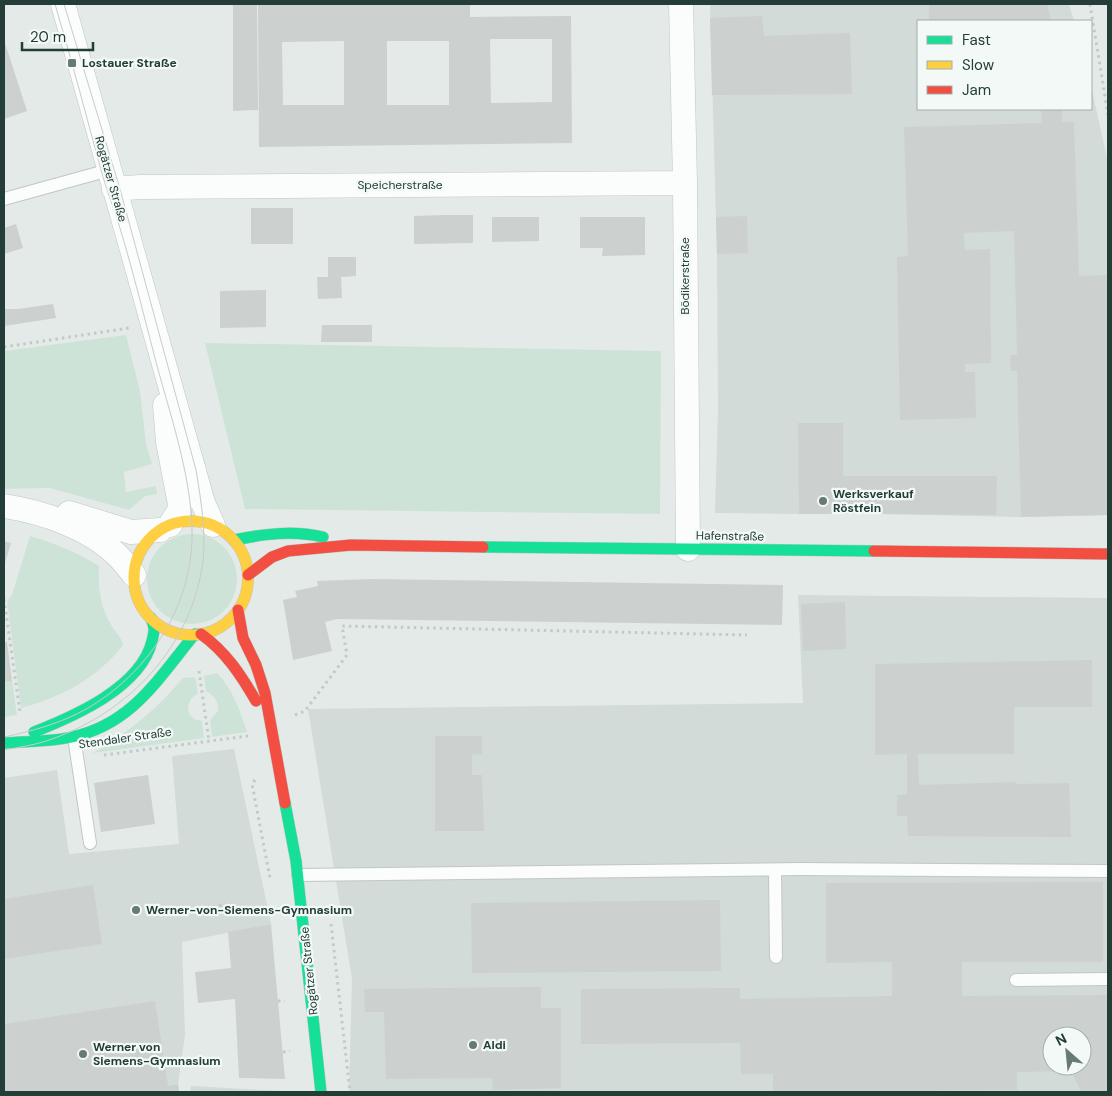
<svg xmlns="http://www.w3.org/2000/svg" width="1112" height="1096" font-family="'DM Sans',sans-serif">
<style>
.built{fill:#d2dbd8;fill-rule:evenodd}
.green{fill:#cee3d7}
.building{fill:#ccd1cf;fill-rule:evenodd}
.lines{fill:none;stroke-linecap:round;stroke-linejoin:round}
.lane-casing{stroke:#c1c7c5;stroke-width:14}
.street-casing{stroke:#c1c7c5;stroke-width:25}
.fast-casing{stroke:#c0c7c5;stroke-width:12}
.slow-casing{stroke:#c0c7c5;stroke-width:12}
.jam-casing{stroke:#c0c7c5;stroke-width:12}
.path{stroke:#c1cac8;stroke-width:3;stroke-dasharray:2.5 4;stroke-linecap:butt}
.lane{stroke:#fbfcfc;stroke-width:12}
.street{stroke:#fbfcfc;stroke-width:24}
.fast{stroke:#16e098;stroke-width:11}
.slow{stroke:#ffcf43;stroke-width:11}
.jam{stroke:#f24e42;stroke-width:11}
.tram{stroke:#c7cbca;stroke-width:1}
.poi-dot{fill:#677a76;stroke:#f3f9f6;stroke-width:2}
.labels{text-anchor:middle;dominant-baseline:central;stroke-width:4.5;stroke-linejoin:round;paint-order:stroke}
.poi-label{font-size:12px;font-weight:bold;fill:#233d39;stroke:#f3f9f6;text-anchor:start}
.street-label{font-size:12px;fill:#233d39;stroke:#f3f9f6}
</style>
<rect width="100%" height="100%" fill="#e4eae8"/>
<path class="built" d="M 710,4 L 1069,4 L 1074,21 L 918,21 L 918,109 L 1091,109 L 1091,86 L 1108,162 L 1108,515 L 1021,517 L 882,514 L 799,514 L 715,513 L 718,410 L 717,254 Z
M 798,595 L 1108,598 L 1108,1092 L 349,1092 L 352,979 L 308,709 L 803,703 ZM 1052,1036 L 1082,1036 L 1082,1066 L 1052,1066 Z
M 234,749 L 271,924 L 182,942 L 185,1035 L 178,1084 L 179,1092 L 4,1092 L 4,778 L 57,770 L 69,854 L 179,844 L 172,756 Z
M 191,1086 L 284,1091 L 284,1092 L 190,1092 Z"/>
<path class="green" d="M 126,335 L 140,391 L 146,444 L 152,464 L 124,472 L 126,492 L 156,486 L 157,494 L 145,496 L 129,510 L 50,488 L 4,489 L 4,349 L 4,351 Z
M 205,343 L 661,351 L 660,514 L 245,509 Z
M147 579a45 45 0 1 1 90 0a45 45 0 1 1-90 0Z
M 30,536 C 55,543 76,552 99,566 C 98,587 100,606 111,625 C 115,632 122,637 123,645 C 98,678 60,698 21,708 L 7,601 L 12,595 Z
M 217,673 C 233,690 240,710 247,732 L 212,737 L 210,720 L 218,711 C 219,702 214,695 206,691 L 204,676 Z
M 195,677 L 198,693 C 184,702 184,719 202,721 L 204,738 L 93,753 C 130,731 155,711 183,678 Z
M 12,681 L 17,715 L 4,717 L 4,682 Z"/>
<path class="building" d="M 233,4 L 257,4 L 258,110 L 233,111 Z
M 258,4 L 470,4 L 470,17 L 571,16 L 572,143 L 259,147 ZM 490,39 L 552,39 L 552,102 L 491,103 ZM 344,41 L 344,105 L 283,105 L 282,42 ZM 387,41 L 449,41 L 449,105 L 387,105 Z
M 929,4 L 1047,4 L 1051,21 L 929,21 Z
M 762,16 L 764,36 L 850,33 L 852,94 L 712,95 L 710,18 Z
M 4,40 L 27,111 L 4,119 Z
M 1041,109 L 1062,109 L 1062,122 L 1074,122 L 1079,276 L 1108,275 L 1108,515 L 1021,517 L 1017,371 L 1011,371 L 1010,355 L 1017,355 L 1014,231 L 964,233 L 965,250 L 990,249 L 991,363 L 965,364 L 965,372 L 975,372 L 976,418 L 900,420 L 897,257 L 908,256 L 904,127 L 1042,123 Z
M 251,208 L 293,208 L 293,244 L 251,244 Z
M 443,215 L 473,215 L 473,243 L 414,244 L 414,216 Z
M 747,216 L 748,253 L 717,254 L 716,217 Z
M 492,217 L 539,217 L 539,241 L 492,242 Z
M 580,217 L 645,217 L 645,255 L 602,256 L 603,248 L 580,248 Z
M 16,224 L 23,248 L 4,254 L 4,228 Z
M 328,257 L 356,257 L 356,276 L 341,277 L 342,298 L 318,299 L 317,277 L 328,277 Z
M 266,290 L 266,327 L 220,328 L 220,291 Z
M 53,304 L 56,318 L 4,326 L 4,309 L 18,309 Z
M 322,325 L 372,325 L 372,342 L 321,342 Z
M 798,423 L 843,423 L 843,476 L 997,476 L 996,515 L 882,514 L 799,514 Z
M 4,541 L 11,543 L 4,566 Z
M 371,579 L 783,585 L 782,625 L 337,619 L 325,622 L 332,651 L 293,660 L 283,600 L 297,597 L 295,591 L 318,586 L 317,581 Z
M 845,602 L 846,649 L 803,651 L 801,604 Z
M 4,642 L 7,642 L 12,681 L 4,682 Z
M 1092,660 L 1092,707 L 1014,707 L 1014,754 L 918,754 L 919,785 L 1016,782 L 1017,784 L 1069,783 L 1071,837 L 908,836 L 907,816 L 897,816 L 897,795 L 907,794 L 907,754 L 875,755 L 875,664 Z
M 435,736 L 482,736 L 482,755 L 472,754 L 472,775 L 482,775 L 484,831 L 435,831 Z
M 148,775 L 155,824 L 101,832 L 94,783 Z
M 1103,882 L 1103,962 L 962,962 L 962,996 L 1108,995 L 1108,1091 L 1081,1091 L 1071,1071 L 1017,1072 L 1017,1090 L 773,1092 L 773,1074 L 741,1074 L 740,1043 L 581,1044 L 581,989 L 740,988 L 740,999 L 892,996 L 892,962 L 826,963 L 826,883 ZM 1052,1036 L 1082,1036 L 1082,1066 L 1052,1066 Z
M 93,885 L 102,944 L 4,959 L 4,899 Z
M 720,900 L 721,971 L 472,973 L 471,903 Z
M 271,924 L 285,1079 L 239,1078 L 235,999 L 198,1003 L 195,972 L 231,968 L 228,932 Z
M 541,987 L 541,1008 L 561,1008 L 561,1088 L 493,1090 L 492,1078 L 386,1079 L 384,1012 L 365,1012 L 364,989 Z
M 155,1001 L 168,1086 L 178,1084 L 179,1092 L 4,1092 L 4,1024 Z"/>
<g class="lines">
<defs>
<path id="lane" d="M 4,199 L 109,170
M 74,737 L 90,843
M 775,870 L 776,957
M 298,875 L 800,869 L 1108,871
M 1016,980 L 1108,979"/>
<path id="street" d="M 63,4 L 203,503 L 213,525
M 681,4 L 685,183 L 688,549
M 114,189 L 140,187 L 685,183
M 165,405 L 168,442 L 180,504 L 179,511 L 170,525
M 4,506 C 43,512 91,528 119,557 C 125,563 129,569 134,575
M 69,513 L 131,532 L 160,530"/>
<path id="fast" d="M 234,540 C 264,534 293,530 323,537
M 483,547 L 874,551
M 34,732 C 75,716 141,687 152,641 C 153,637 154,633 154,629 C 154,625 152,622 151,618
M 4,743 C 27,741 50,742 72,737 C 133,724 159,677 195,634
M 285,803 L 296,861 L 321,1092"/>
<path id="slow" d="M134 578a57 57 0 1 1 114 0a57 57 0 1 1-114 0Z"/>
<path id="jam" d="M 874,551 L 1108,554
M 248,575 L 272,557 L 288,551 L 351,545 L 483,547
M 238,610 L 243,638 L 256,665 L 265,693 L 285,803
M 201,634 C 226,652 241,675 256,701"/>
</defs>
<use href="#lane" class="lane-casing"/>
<use href="#street" class="street-casing"/>
<use href="#fast" class="fast-casing"/>
<use href="#slow" class="slow-casing"/>
<use href="#jam" class="jam-casing"/>
<path class="path" d="M 1090,4 L 1108,115
M 4,347 L 129,328
M 4,599 L 20,712
M 199,671 L 209,741
M 295,715 L 305,711 L 347,655 L 342,626 L 747,635
M 104,755 L 248,736
M 255,780 L 252,784 L 270,878
M 181,914 L 226,904
M 331,924 L 350,1092
M 278,1001 L 285,1001
M 283,1052 L 290,1051"/>
<use href="#lane" class="lane"/>
<use href="#street" class="street"/>
<use href="#fast" class="fast"/>
<use href="#slow" class="slow"/>
<use href="#jam" class="jam"/>
<path class="tram" d="M 4,737 C 33,731 62,723 88,708 C 141,677 181,622 190,562 C 200,500 172,422 156,362 C 145,320 135,279 123,238 C 117,217 109,197 103,177 C 87,119 72,61 55,4
M 4,750 C 20,747 36,745 52,739 C 131,711 192,645 203,561 C 206,531 201,500 196,470 L 120,189 L 64,4"/>
</g>
<g class="poi-dot">
<rect x="67" y="58" width="10" height="10" rx="2.5"/>
<circle cx="823" cy="501" r="5"/>
<circle cx="136" cy="910" r="5"/>
<circle cx="473" cy="1045" r="5"/>
<circle cx="83" cy="1054" r="5"/>
</g>
<g class="labels">
<g class="poi-label">
<text x="82" y="63">Lostauer Straße</text>
<text x="833" y="494">Werksverkauf<tspan x="833" dy="14">Röstfein</tspan></text>
<text x="146" y="910">Werner-von-Siemens-Gymnasium</text>
<text x="483" y="1045">Aldi</text>
<text x="93" y="1047">Werner von<tspan x="93" dy="14">Siemens-Gymnasium</tspan></text>
</g>
<g class="street-label">
<text transform="translate(111 179) rotate(74)">Rogätzer Straße</text>
<text x="400" y="185">Speicherstraße</text>
<text transform="translate(685 276) rotate(-90)">Bödikerstraße</text>
<text transform="translate(730 536) rotate(1)">Hafenstraße</text>
<text transform="translate(125 738) rotate(-8)">Stendaler Straße</text>
<text transform="translate(309 971) rotate(-96)">Rogätzer Straße</text>
</g>
</g>
<rect width="1112" height="1096" fill="none" stroke="#233d39" stroke-width="10"/>
<rect x="917" y="20" width="175" height="90" fill="#f3f9f6" stroke="#a0aeaa"/>
<rect x="927" y="36" width="25" height="8" fill="#16e098" stroke="#a0aeaa"/>
<text x="962" y="45" font-size="15" fill="#233d39">Fast</text>
<rect x="927" y="61" width="25" height="8" fill="#ffcf43" stroke="#a0aeaa"/>
<text x="962" y="70" font-size="15" fill="#233d39">Slow</text>
<rect x="927" y="86" width="25" height="8" fill="#f24e42" stroke="#a0aeaa"/>
<text x="962" y="95" font-size="15" fill="#233d39">Jam</text>
<g transform="translate(1067 1051) rotate(333)"><circle r="24" fill="#f3f9f6" stroke="#a0aeaa"/>
<path d="M0-4L9 19L0 12L-9 19Z" fill="#677a76"/>
<text y="-8" font-size="14" font-weight="bold" text-anchor="middle" fill="#233d39">N</text>
</g>
<path d="M22 42v8h71v-8" fill="none" stroke="#233d39" stroke-width="2.5"/>
<text x="30" y="42" font-size="15" fill="#233d39" stroke="#f3f9f6" stroke-width="4" paint-order="stroke">20 m</text>
</svg>
